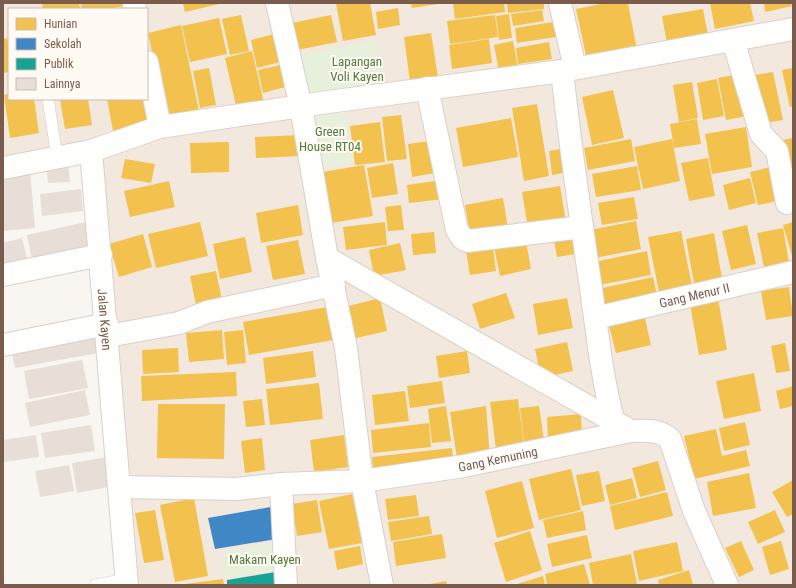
<svg xmlns="http://www.w3.org/2000/svg" width="796" height="588" font-family="'Roboto Condensed',sans-serif">
<style>
.residential{fill:#f2e8de;fill-rule:evenodd}
.green{fill:#e7f0db}
.homes{fill:#f2c14e}
.schools{fill:#3f88c5}
.public{fill:#17a398}
.building{fill:#e6ded7}
.lines{fill:none;stroke-linecap:round;stroke-linejoin:round}
.service-casing{stroke:#d7d1cb;stroke-width:12}
.minor-casing{stroke:#d7d1cb;stroke-width:24}
.service{stroke:#fefefd;stroke-width:11}
.minor{stroke:#fefefd;stroke-width:22}
.labels{text-anchor:middle;dominant-baseline:central;stroke-width:4;stroke-linejoin:round;paint-order:stroke}
.park-label{font-size:13px;fill:#537a41;stroke:#fffaf3}
.street-label{font-size:13px;fill:#7a5c4d;stroke:#fffaf3}
</style>
<rect width="100%" height="100%" fill="#f9f5f0"/>
<path class="residential" d="M 3,3 L 793,3 L 793,585 L 133,585 L 92,151 L 3,168 ZM 9,9 L 147,9 L 147,99 L 9,99 Z"/>
<path class="green" d="M 377,40 L 387,88 L 305,101 L 293,57 Z
M 345,107 L 352,163 L 316,168 L 308,115 Z
M 277,543 L 282,570 L 226,577 L 221,552 Z"/>
<path class="homes" d="M 42,3 L 79,3 L 80,8 L 43,9 Z
M 81,3 L 122,3 L 123,6 L 110,9 L 82,9 Z
M 183,3 L 219,3 L 219,4 L 185,12 Z
M 336,3 L 370,3 L 376,35 L 343,41 Z
M 411,3 L 438,3 L 438,4 L 412,8 Z
M 453,3 L 504,3 L 505,12 L 455,19 Z
M 507,3 L 544,3 L 544,9 L 508,13 Z
M 606,3 L 628,3 L 637,50 L 587,60 L 576,9 Z
M 710,3 L 750,3 L 754,21 L 715,29 Z
M 764,3 L 791,3 L 792,6 L 765,12 Z
M 398,8 L 400,25 L 378,29 L 376,12 Z
M 703,9 L 708,36 L 667,44 L 662,16 Z
M 542,10 L 544,21 L 513,26 L 511,14 Z
M 509,14 L 512,38 L 499,40 L 496,16 Z
M 241,15 L 249,51 L 230,55 L 222,19 Z
M 331,15 L 337,42 L 297,50 L 292,23 Z
M 495,15 L 498,37 L 450,44 L 447,21 Z
M 219,18 L 227,54 L 190,62 L 182,26 Z
M 559,21 L 562,36 L 517,43 L 515,28 Z
M 181,25 L 199,111 L 166,118 L 148,33 Z
M 278,33 L 284,61 L 257,68 L 251,40 Z
M 431,33 L 438,77 L 410,82 L 404,37 Z
M 7,38 L 9,47 L 9,72 L 3,73 L 3,39 Z
M 489,39 L 492,63 L 452,69 L 449,45 Z
M 513,41 L 518,68 L 499,72 L 494,45 Z
M 549,42 L 552,59 L 518,64 L 516,48 Z
M 252,51 L 264,103 L 237,110 L 225,58 Z
M 280,65 L 285,87 L 263,93 L 258,70 Z
M 209,68 L 216,105 L 200,108 L 193,71 Z
M 793,68 L 793,106 L 790,107 L 782,70 Z
M 773,72 L 783,120 L 759,124 L 749,76 Z
M 739,74 L 747,116 L 726,120 L 718,78 Z
M 717,79 L 724,116 L 703,120 L 697,83 Z
M 692,82 L 698,118 L 679,122 L 673,85 Z
M 613,90 L 624,138 L 592,145 L 582,97 Z
M 9,94 L 9,99 L 34,99 L 39,133 L 10,138 L 4,95 Z
M 60,99 L 88,99 L 92,125 L 65,129 Z
M 107,99 L 148,99 L 152,124 L 113,131 Z
M 537,104 L 549,176 L 524,181 L 512,108 Z
M 401,115 L 407,159 L 387,161 L 382,117 Z
M 511,118 L 518,157 L 463,167 L 456,128 Z
M 697,119 L 701,144 L 674,148 L 670,124 Z
M 380,122 L 385,162 L 355,165 L 350,126 Z
M 746,127 L 752,167 L 712,174 L 705,134 Z
M 301,135 L 302,156 L 256,158 L 255,137 Z
M 793,138 L 793,166 L 787,167 L 783,140 Z
M 631,139 L 635,161 L 588,170 L 584,148 Z
M 672,139 L 680,181 L 643,189 L 634,147 Z
M 430,141 L 435,173 L 412,177 L 408,144 Z
M 229,142 L 229,172 L 191,173 L 190,143 Z
M 566,148 L 569,172 L 552,175 L 549,151 Z
M 708,158 L 715,196 L 689,201 L 681,163 Z
M 125,159 L 155,164 L 151,183 L 121,178 Z
M 393,163 L 398,194 L 372,198 L 367,168 Z
M 364,165 L 373,216 L 331,223 L 323,172 Z
M 637,166 L 641,190 L 596,197 L 592,174 Z
M 775,166 L 783,200 L 758,205 L 750,172 Z
M 750,178 L 756,203 L 729,210 L 723,185 Z
M 442,180 L 444,199 L 409,203 L 407,185 Z
M 169,181 L 175,207 L 130,217 L 124,191 Z
M 560,186 L 566,222 L 528,228 L 522,192 Z
M 634,197 L 638,219 L 602,225 L 598,203 Z
M 503,198 L 508,228 L 470,235 L 465,205 Z
M 298,205 L 303,235 L 261,243 L 256,213 Z
M 401,205 L 404,230 L 388,231 L 385,207 Z
M 636,221 L 641,249 L 595,258 L 590,230 Z
M 200,222 L 208,256 L 156,268 L 148,234 Z
M 385,222 L 387,245 L 346,250 L 343,227 Z
M 793,222 L 793,259 L 783,225 Z
M 747,225 L 756,264 L 731,270 L 722,231 Z
M 783,228 L 789,262 L 764,267 L 757,233 Z
M 571,231 L 575,254 L 557,257 L 553,235 Z
M 681,231 L 692,286 L 659,292 L 648,237 Z
M 434,232 L 436,253 L 413,255 L 411,234 Z
M 714,233 L 722,278 L 694,283 L 686,239 Z
M 143,234 L 152,267 L 119,277 L 109,244 Z
M 245,237 L 252,272 L 220,279 L 213,244 Z
M 298,240 L 305,274 L 273,280 L 266,246 Z
M 492,240 L 496,271 L 470,275 L 465,245 Z
M 526,241 L 531,269 L 500,276 L 494,247 Z
M 400,243 L 406,270 L 374,276 L 369,250 Z
M 647,251 L 651,275 L 599,285 L 594,262 Z
M 216,271 L 222,300 L 196,305 L 190,276 Z
M 653,277 L 658,300 L 603,312 L 598,289 Z
M 789,287 L 793,316 L 766,320 L 761,291 Z
M 506,293 L 515,318 L 480,329 L 472,304 Z
M 380,298 L 387,331 L 352,339 L 345,307 Z
M 567,298 L 573,328 L 538,335 L 533,304 Z
M 718,298 L 727,350 L 699,355 L 690,304 Z
M 333,306 L 339,339 L 249,355 L 243,322 Z
M 644,314 L 651,345 L 616,353 L 608,322 Z
M 222,330 L 224,359 L 189,362 L 186,333 Z
M 243,330 L 246,363 L 227,365 L 224,332 Z
M 567,342 L 573,371 L 541,378 L 535,349 Z
M 785,343 L 790,371 L 776,373 L 771,346 Z
M 178,348 L 179,372 L 143,374 L 142,350 Z
M 313,351 L 316,377 L 266,384 L 263,358 Z
M 467,351 L 470,373 L 439,378 L 436,356 Z
M 236,372 L 237,396 L 142,401 L 141,376 Z
M 754,373 L 761,411 L 724,419 L 716,381 Z
M 442,381 L 445,403 L 410,408 L 407,386 Z
M 319,383 L 323,419 L 270,425 L 266,389 Z
M 793,386 L 793,406 L 780,409 L 776,391 Z
M 405,391 L 409,421 L 375,425 L 372,395 Z
M 262,399 L 265,425 L 246,427 L 243,401 Z
M 518,399 L 524,446 L 496,449 L 490,402 Z
M 158,404 L 225,404 L 224,459 L 157,458 Z
M 446,406 L 451,441 L 432,443 L 428,409 Z
M 486,406 L 490,459 L 458,465 L 450,412 Z
M 539,406 L 544,440 L 524,442 L 520,408 Z
M 581,414 L 582,438 L 548,441 L 547,417 Z
M 745,422 L 750,445 L 724,451 L 719,428 Z
M 429,423 L 431,447 L 373,453 L 371,430 Z
M 716,429 L 722,456 L 746,450 L 750,466 L 694,479 L 684,436 Z
M 344,435 L 348,467 L 314,472 L 310,440 Z
M 262,438 L 265,470 L 245,473 L 241,441 Z
M 452,448 L 454,466 L 374,478 L 372,457 Z
M 658,461 L 666,490 L 640,497 L 632,468 Z
M 571,469 L 581,510 L 539,520 L 529,479 Z
M 599,471 L 605,501 L 582,506 L 576,475 Z
M 749,473 L 756,508 L 713,516 L 707,482 Z
M 632,478 L 637,498 L 610,505 L 605,485 Z
M 793,480 L 793,514 L 787,517 L 772,492 Z
M 522,481 L 534,528 L 497,538 L 485,491 Z
M 667,492 L 673,516 L 615,530 L 610,506 Z
M 352,494 L 362,543 L 329,549 L 319,501 Z
M 416,495 L 419,516 L 388,520 L 385,499 Z
M 194,498 L 208,576 L 175,582 L 160,505 Z
M 317,500 L 322,532 L 297,536 L 292,504 Z
M 155,510 L 164,560 L 144,563 L 135,513 Z
M 775,510 L 785,532 L 758,544 L 748,522 Z
M 583,511 L 586,530 L 547,538 L 543,520 Z
M 429,516 L 432,534 L 391,541 L 388,522 Z
M 530,531 L 542,570 L 506,582 L 494,543 Z
M 442,534 L 446,558 L 396,566 L 393,542 Z
M 587,535 L 592,558 L 552,567 L 547,544 Z
M 741,541 L 754,570 L 739,577 L 725,548 Z
M 781,541 L 789,569 L 770,575 L 762,547 Z
M 677,542 L 683,571 L 639,581 L 633,551 Z
M 360,546 L 363,564 L 337,570 L 334,551 Z
M 631,554 L 637,584 L 593,585 L 589,563 Z
M 584,564 L 590,585 L 547,585 L 545,574 Z
M 689,570 L 693,585 L 659,585 L 658,580 Z
M 543,576 L 545,585 L 514,585 Z
M 223,579 L 224,585 L 185,585 L 185,584 Z
M 446,581 L 447,585 L 430,585 L 430,584 Z"/>
<path class="schools" d="M 276,506 L 283,538 L 215,549 L 208,518 Z"/>
<path class="public" d="M 282,571 L 284,585 L 227,585 L 227,580 Z"/>
<path class="building" d="M 68,161 L 70,182 L 48,183 L 46,163 Z
M 30,170 L 35,228 L 3,231 L 3,172 Z
M 81,189 L 83,211 L 42,216 L 40,194 Z
M 90,221 L 96,251 L 33,265 L 27,235 Z
M 22,238 L 29,266 L 3,273 L 3,243 Z
M 99,327 L 103,352 L 15,368 L 10,344 Z
M 82,360 L 88,388 L 29,399 L 24,371 Z
M 85,390 L 90,415 L 30,427 L 25,403 Z
M 91,425 L 95,451 L 45,458 L 41,433 Z
M 36,435 L 39,457 L 3,462 L 3,440 Z
M 108,457 L 113,486 L 77,493 L 72,463 Z
M 69,465 L 74,491 L 40,497 L 35,471 Z"/>
<g class="lines">
<defs>
<path id="service" d="M 48,99 L 57,157
M 95,585 L 127,579"/>
<g id="minor">
<path d="M 134,3 L 135,9"/>
<path d="M 277,3 L 301,107 L 327,258 L 346,348 L 362,481 L 382,585"/>
<path d="M 560,3 L 575,68"/>
<path d="M 733,40 L 761,134 L 777,151 L 787,203"/>
<path d="M 147,62 L 160,127"/>
<path d="M 562,71 C 570,143 580,215 591,288 C 597,332 602,377 613,420"/>
<path d="M 427,88 L 457,230 L 463,239 L 468,241 L 582,227"/>
<path id="s1" d="M 91,151 L 127,585"/>
<path d="M 3,168 L 91,151 L 160,127 L 328,102 L 562,71 L 793,29"/>
<path d="M 327,258 L 631,431 C 645,431 659,429 670,439 L 694,511 L 727,585"/>
<path d="M 3,275 L 101,255"/>
<path id="s2" d="M 595,318 L 793,272"/>
<path d="M 108,336 L 179,323 L 207,312 L 334,285"/>
<path d="M 3,345 L 107,324"/>
<path d="M 281,484 L 286,585"/>
<path id="s3" d="M 119,487 L 237,489 L 281,484 L 362,481 L 464,466 L 631,431"/>
</g>
</defs>
<use href="#service" class="service-casing"/>
<use href="#minor" class="minor-casing"/>
<use href="#service" class="service"/>
<use href="#minor" class="minor"/>
</g>
<g class="labels">
<g class="park-label">
<text x="357" y="61">Lapangan<tspan x="357" dy="15">Voli Kayen</tspan></text>
<text x="330" y="131">Green<tspan x="330" dy="15">House RT04</tspan></text>
<text x="265" y="559">Makam Kayen</text>
</g>
<g class="street-label">
<text stroke="none"><textPath href="#s2" startOffset="102">Gang Menur II</textPath></text>
<text stroke="none"><textPath href="#s1" startOffset="169">Jalan Kayen</textPath></text>
<text stroke="none"><textPath href="#s3" startOffset="381">Gang Kemuning</textPath></text>
</g>
</g>
<rect width="796" height="588" fill="none" stroke="#7a5c4d" stroke-width="8"/>
<rect x="8" y="8" width="140" height="92" fill="#fffaf3" stroke="#cabbb1"/>
<rect x="16" y="18" width="20" height="12" fill="#f2c14e" stroke="#cabbb1"/>
<text x="44" y="28" font-size="12" fill="#7a5c4d">Hunian</text>
<rect x="16" y="38" width="20" height="12" fill="#3f88c5" stroke="#cabbb1"/>
<text x="44" y="48" font-size="12" fill="#7a5c4d">Sekolah</text>
<rect x="16" y="58" width="20" height="12" fill="#17a398" stroke="#cabbb1"/>
<text x="44" y="68" font-size="12" fill="#7a5c4d">Publik</text>
<rect x="16" y="78" width="20" height="12" fill="#e6ded7" stroke="#cabbb1"/>
<text x="44" y="88" font-size="12" fill="#7a5c4d">Lainnya</text>
</svg>
